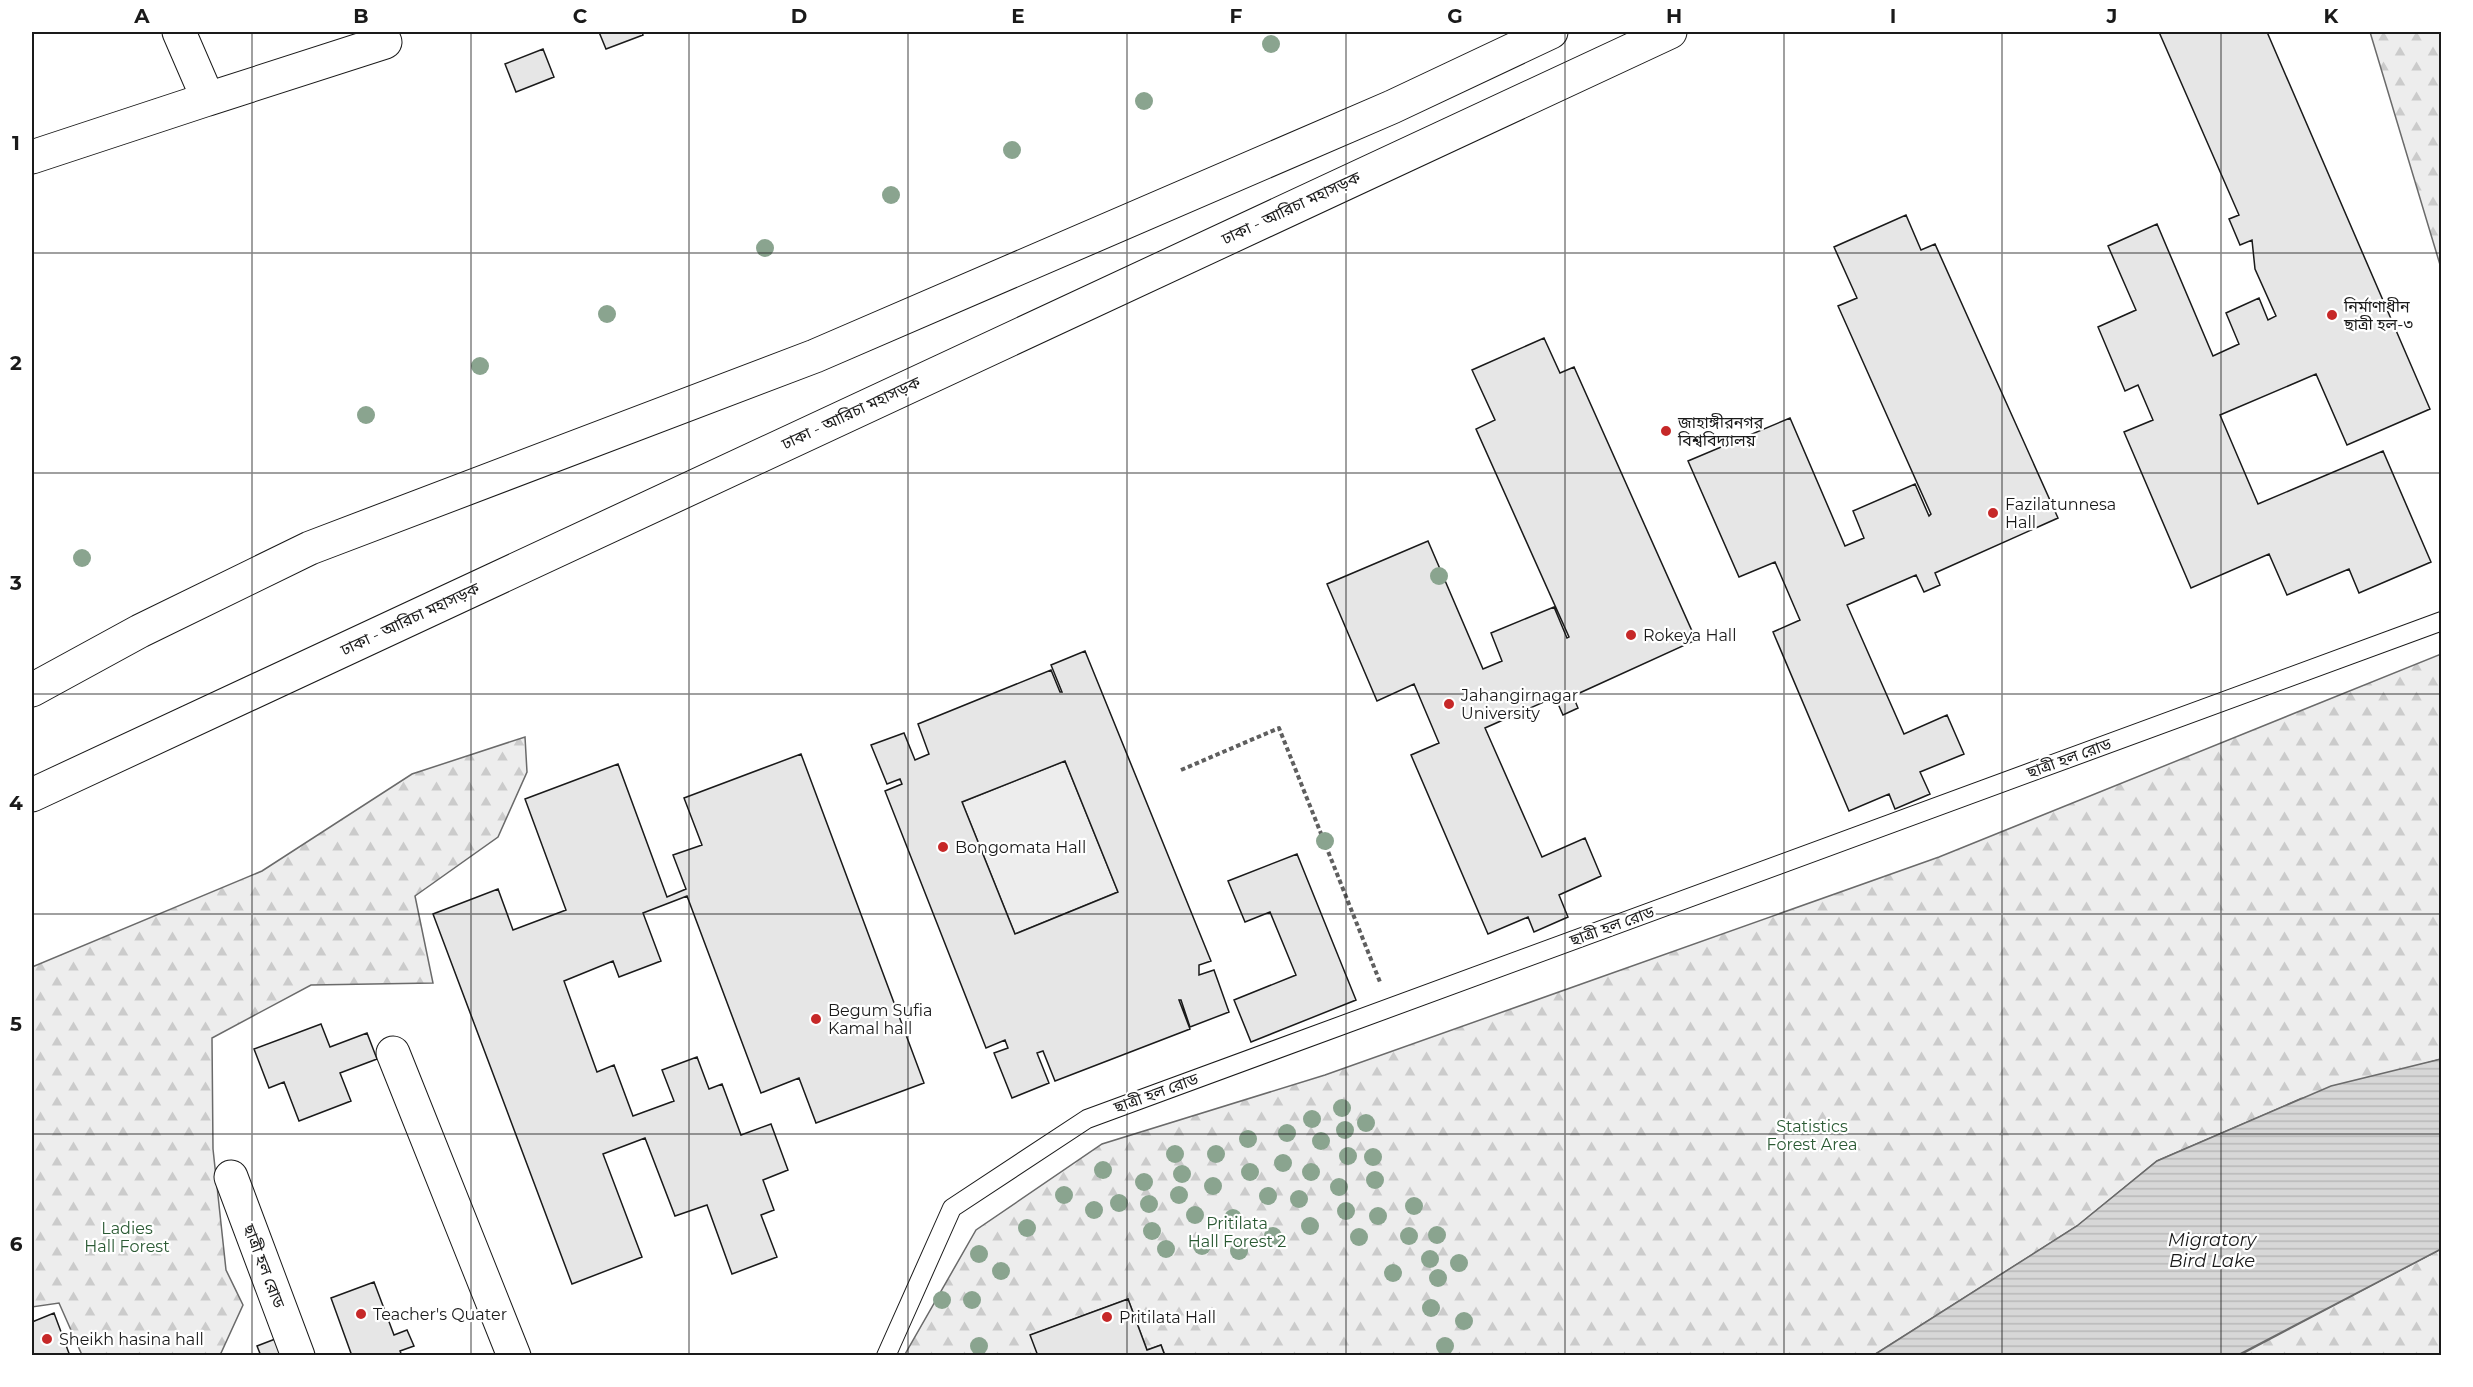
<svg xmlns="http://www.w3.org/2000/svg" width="2473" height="1387" font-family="Montserrat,'Noto Sans Bengali',sans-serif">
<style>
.forest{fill:url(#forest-firs);stroke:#6a6a6a;stroke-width:1.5}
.built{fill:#ededed;stroke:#6a6a6a;stroke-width:1.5}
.water{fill:url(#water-rules);stroke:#6a6a6a;stroke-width:1.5}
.building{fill:#e6e6e6;stroke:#1a1a1a;stroke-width:1.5;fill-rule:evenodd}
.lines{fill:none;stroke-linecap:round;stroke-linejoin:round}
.lane-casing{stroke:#1a1a1a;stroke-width:20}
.street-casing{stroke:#1a1a1a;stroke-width:35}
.highway-casing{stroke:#1a1a1a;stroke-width:35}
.path{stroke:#5f5f5f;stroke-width:4;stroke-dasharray:4.5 3;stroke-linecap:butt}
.lane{stroke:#fff;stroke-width:18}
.street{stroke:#fff;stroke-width:33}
.highway{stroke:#fff;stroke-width:33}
.tree{fill:#8aa48f}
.grid{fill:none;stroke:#1a1a1a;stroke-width:1.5;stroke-opacity:0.55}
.poi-dot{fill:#c62828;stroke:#fff;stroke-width:2}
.labels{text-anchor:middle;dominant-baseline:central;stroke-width:4.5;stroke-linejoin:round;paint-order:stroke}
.street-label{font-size:16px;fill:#1a1a1a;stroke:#fff}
.poi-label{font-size:16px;fill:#1a1a1a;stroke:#fff;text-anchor:start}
.park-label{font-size:16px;fill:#2b5a34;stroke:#fff}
.water-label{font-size:18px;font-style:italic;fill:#1a1a1a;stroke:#fff}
.neatline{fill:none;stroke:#1a1a1a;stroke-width:2}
.grid-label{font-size:20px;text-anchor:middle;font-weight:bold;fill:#1a1a1a}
</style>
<defs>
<pattern id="forest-firs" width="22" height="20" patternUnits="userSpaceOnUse" patternTransform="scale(1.5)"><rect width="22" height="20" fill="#ededed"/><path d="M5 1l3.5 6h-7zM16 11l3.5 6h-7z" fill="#cbcbcb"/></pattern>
<pattern id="water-rules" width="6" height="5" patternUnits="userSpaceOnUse" patternTransform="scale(1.5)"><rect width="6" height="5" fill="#d7d7d7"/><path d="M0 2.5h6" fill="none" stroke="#b8b8b8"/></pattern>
</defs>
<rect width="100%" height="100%" fill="#fff"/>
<path class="forest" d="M 2370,32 L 2441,32 L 2441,268 Z
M 2441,654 L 2441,1059 L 2300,1099 L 2157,1161 L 2077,1226 L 1874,1355 L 1165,1355 L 1161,1345 L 1147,1350 L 1128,1299 L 1031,1335 L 1038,1355 L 904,1356 L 976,1230 L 1102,1144 L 1325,1075 L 1939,857 Z
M 525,737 L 527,772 L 498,837 L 415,896 L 433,983 L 311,985 L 212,1038 L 213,1149 L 226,1270 L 243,1305 L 221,1353 L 219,1355 L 82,1355 L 59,1303 L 32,1307 L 32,967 L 262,871 L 412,774 Z
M 2441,1249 L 2441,1355 L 2238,1356 Z"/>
<path class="built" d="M 1065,761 L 1118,892 L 1015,934 L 962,802 Z"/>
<path class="water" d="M 2441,1059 L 2441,1249 L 2238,1355 L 1874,1355 L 2077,1226 L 2157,1161 L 2331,1086 Z"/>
<path class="building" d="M 599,32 L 642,32 L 643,35 L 606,49 Z
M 2159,32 L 2267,32 L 2430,409 L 2347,445 L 2316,374 L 2220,415 L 2258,504 L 2383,451 L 2431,562 L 2359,593 L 2349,569 L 2287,595 L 2269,554 L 2191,588 L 2124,432 L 2153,420 L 2138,385 L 2125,391 L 2098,327 L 2136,310 L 2108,246 L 2157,224 L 2213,356 L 2239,344 L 2226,313 L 2259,298 L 2268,320 L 2276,316 L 2255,269 L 2252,240 L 2240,245 L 2229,219 L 2239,215 Z
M 543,49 L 554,77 L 516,92 L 505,64 Z
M 1906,215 L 1921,250 L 1935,244 L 2058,518 L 1935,573 L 1940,585 L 1924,592 L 1916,575 L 1847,605 L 1904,734 L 1947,715 L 1964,754 L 1920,772 L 1930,794 L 1895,809 L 1889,794 L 1849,811 L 1773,632 L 1800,620 L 1775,562 L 1739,577 L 1688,461 L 1790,418 L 1845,546 L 1864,538 L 1853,511 L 1915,484 L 1929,516 L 1931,514 L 1838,306 L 1857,298 L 1834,247 Z
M 1544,338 L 1560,373 L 1574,367 L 1696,640 L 1573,696 L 1578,708 L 1563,715 L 1555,697 L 1485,728 L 1542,857 L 1585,838 L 1601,876 L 1559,895 L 1568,917 L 1534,932 L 1528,917 L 1488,934 L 1411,755 L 1439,743 L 1414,684 L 1377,701 L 1327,584 L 1428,541 L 1483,669 L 1502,661 L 1491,633 L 1554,607 L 1567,638 L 1569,637 L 1476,429 L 1495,420 L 1472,370 Z
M 1085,651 L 1211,961 L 1199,965 L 1199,975 L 1214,970 L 1229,1012 L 1190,1027 L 1181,1000 L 1179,1000 L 1190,1029 L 1055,1081 L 1043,1051 L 1037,1053 L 1049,1083 L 1012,1098 L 994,1053 L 1008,1048 L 1005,1040 L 986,1048 L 885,791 L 902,784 L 900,779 L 887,784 L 871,745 L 904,733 L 915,760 L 929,754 L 918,724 L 1051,670 L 1060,692 L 1062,692 L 1051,665 ZM 1065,761 L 1118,892 L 1015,934 L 962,802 Z
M 801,754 L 924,1083 L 816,1123 L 799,1078 L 761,1093 L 687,896 L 643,913 L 661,961 L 619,977 L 613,961 L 564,981 L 597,1072 L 614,1065 L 633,1116 L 674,1101 L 662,1070 L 697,1057 L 709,1089 L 722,1084 L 741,1135 L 771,1124 L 788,1170 L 763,1180 L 774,1210 L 761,1215 L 777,1257 L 732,1274 L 707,1205 L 675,1216 L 645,1138 L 603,1154 L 642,1257 L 572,1284 L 433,914 L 498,889 L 513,930 L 566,910 L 525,799 L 618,764 L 667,897 L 686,889 L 673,855 L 702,845 L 684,798 Z
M 1297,854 L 1356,1000 L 1251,1042 L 1234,1000 L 1296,975 L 1270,912 L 1245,922 L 1228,881 Z
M 321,1024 L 330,1047 L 367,1033 L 377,1059 L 340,1073 L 351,1101 L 299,1121 L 284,1082 L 269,1088 L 254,1049 Z
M 374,1282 L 394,1335 L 407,1330 L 414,1346 L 400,1351 L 402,1356 L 352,1356 L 331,1298 Z
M 1128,1299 L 1147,1350 L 1161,1345 L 1165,1356 L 1038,1356 L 1030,1335 Z
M 54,1313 L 70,1356 L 32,1356 L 32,1322 Z
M 283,1336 L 291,1356 L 261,1356 L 257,1346 Z"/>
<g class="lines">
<defs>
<path id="lane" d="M 886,1356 L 952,1208 L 1087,1119 L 2442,621"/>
<path id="street" d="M 208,99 L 385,42
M 32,157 L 208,99 L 179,32
M 393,1053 L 514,1356
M 231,1177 L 298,1356"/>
<path id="highway" d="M 32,690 L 140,631 L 310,548 L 815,356 L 1392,107 L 1551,32
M 32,795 L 1670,32"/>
</defs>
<use href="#lane" class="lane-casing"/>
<use href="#street" class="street-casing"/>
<use href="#highway" class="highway-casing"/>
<path class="path" d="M 1181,770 L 1279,728 L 1380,982"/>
<use href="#lane" class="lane"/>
<use href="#street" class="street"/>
<use href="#highway" class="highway"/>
</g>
<g class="tree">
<circle cx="1271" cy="44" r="9"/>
<circle cx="1144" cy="101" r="9"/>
<circle cx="1012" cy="150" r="9"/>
<circle cx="891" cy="195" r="9"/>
<circle cx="765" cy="248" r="9"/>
<circle cx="607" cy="314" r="9"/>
<circle cx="480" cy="366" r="9"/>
<circle cx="366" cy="415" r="9"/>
<circle cx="82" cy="558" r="9"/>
<circle cx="1439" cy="576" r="9"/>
<circle cx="1325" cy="841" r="9"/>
<circle cx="1342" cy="1108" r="9"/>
<circle cx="1312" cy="1119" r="9"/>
<circle cx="1366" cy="1123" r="9"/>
<circle cx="1345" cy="1130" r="9"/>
<circle cx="1287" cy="1133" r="9"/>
<circle cx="1248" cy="1139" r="9"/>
<circle cx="1321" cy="1141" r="9"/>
<circle cx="1175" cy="1154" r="9"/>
<circle cx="1216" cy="1154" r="9"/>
<circle cx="1348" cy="1156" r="9"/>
<circle cx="1373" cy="1157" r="9"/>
<circle cx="1283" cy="1163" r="9"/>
<circle cx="1103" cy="1170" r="9"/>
<circle cx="1250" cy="1172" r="9"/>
<circle cx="1311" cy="1172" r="9"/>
<circle cx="1182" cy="1174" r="9"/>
<circle cx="1375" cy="1180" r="9"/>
<circle cx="1144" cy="1182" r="9"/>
<circle cx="1213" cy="1186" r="9"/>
<circle cx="1339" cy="1187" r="9"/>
<circle cx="1064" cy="1195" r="9"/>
<circle cx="1179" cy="1195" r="9"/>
<circle cx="1268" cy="1196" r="9"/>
<circle cx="1299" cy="1199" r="9"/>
<circle cx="1119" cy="1203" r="9"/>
<circle cx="1149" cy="1204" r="9"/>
<circle cx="1414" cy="1206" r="9"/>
<circle cx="1094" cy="1210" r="9"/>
<circle cx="1346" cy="1211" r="9"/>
<circle cx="1195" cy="1215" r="9"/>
<circle cx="1378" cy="1216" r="9"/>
<circle cx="1233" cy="1218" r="9"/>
<circle cx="1310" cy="1226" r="9"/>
<circle cx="1027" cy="1228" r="9"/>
<circle cx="1152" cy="1231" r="9"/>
<circle cx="1437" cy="1235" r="9"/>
<circle cx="1273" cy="1236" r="9"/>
<circle cx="1409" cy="1236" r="9"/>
<circle cx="1359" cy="1237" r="9"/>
<circle cx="1202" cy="1246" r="9"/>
<circle cx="1166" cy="1249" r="9"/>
<circle cx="1239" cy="1251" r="9"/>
<circle cx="979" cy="1254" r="9"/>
<circle cx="1430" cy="1259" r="9"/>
<circle cx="1459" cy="1263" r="9"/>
<circle cx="1001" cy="1271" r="9"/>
<circle cx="1393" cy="1273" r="9"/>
<circle cx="1438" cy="1278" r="9"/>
<circle cx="942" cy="1300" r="9"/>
<circle cx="972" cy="1300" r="9"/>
<circle cx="1431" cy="1308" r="9"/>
<circle cx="1464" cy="1321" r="9"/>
<circle cx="979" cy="1346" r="9"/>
<circle cx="1445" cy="1346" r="9"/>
</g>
<path class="grid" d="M 252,32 L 252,1356M 471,32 L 471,1356M 689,32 L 689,1356M 908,32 L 908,1356M 1127,32 L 1127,1356M 1346,32 L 1346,1356M 1565,32 L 1565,1356M 1784,32 L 1784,1356M 2002,32 L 2002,1356M 2221,32 L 2221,1356M 32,253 L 2442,253M 32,473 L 2442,473M 32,694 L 2442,694M 32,914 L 2442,914M 32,1134 L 2442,1134"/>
<g class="poi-dot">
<circle cx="2332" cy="315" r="6"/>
<circle cx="1666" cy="431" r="6"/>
<circle cx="1993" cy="513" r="6"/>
<circle cx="1631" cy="635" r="6"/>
<circle cx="1449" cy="704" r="6"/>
<circle cx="943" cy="847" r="6"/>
<circle cx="816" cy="1019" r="6"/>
<circle cx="361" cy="1314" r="6"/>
<circle cx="1107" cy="1317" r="6"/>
<circle cx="47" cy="1339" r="6"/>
</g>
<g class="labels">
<g class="street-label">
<text transform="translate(1291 208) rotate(-25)">ঢাকা - আরিচা মহাসড়ক</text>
<text transform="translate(851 413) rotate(-25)">ঢাকা - আরিচা মহাসড়ক</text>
<text transform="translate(410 619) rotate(-25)">ঢাকা - আরিচা মহাসড়ক</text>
<text transform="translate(2069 758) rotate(-20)">ছাত্রী হল রোড</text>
<text transform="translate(1612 926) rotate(-20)">ছাত্রী হল রোড</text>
<text transform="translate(1156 1093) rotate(-20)">ছাত্রী হল রোড</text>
<text transform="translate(264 1266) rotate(69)">ছাত্রী হল রোড</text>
</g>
<g class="poi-label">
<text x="2344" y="306">নির্মাণাধীন<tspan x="2344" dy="18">ছাত্রী হল-৩</tspan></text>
<text x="1678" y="422">জাহাঙ্গীরনগর<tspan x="1678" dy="18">বিশ্ববিদ্যালয়</tspan></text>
<text x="2005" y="504">Fazilatunnesa<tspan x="2005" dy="18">Hall</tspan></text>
<text x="1643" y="635">Rokeya Hall</text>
<text x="1461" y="695">Jahangirnagar<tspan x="1461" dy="18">University</tspan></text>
<text x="955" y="847">Bongomata Hall</text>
<text x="828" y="1010">Begum Sufia<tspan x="828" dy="18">Kamal hall</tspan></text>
<text x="373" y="1314">Teacher's Quater</text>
<text x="1119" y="1317">Pritilata Hall</text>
<text x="59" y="1339">Sheikh hasina hall</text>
</g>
<g class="park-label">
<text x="1812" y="1126">Statistics<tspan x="1812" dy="18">Forest Area</tspan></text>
<text x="1237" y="1223">Pritilata<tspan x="1237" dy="18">Hall Forest 2</tspan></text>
<text x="127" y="1228">Ladies<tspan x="127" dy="18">Hall Forest</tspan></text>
</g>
<g class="water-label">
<text x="2212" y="1240">Migratory<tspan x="2212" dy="21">Bird Lake</tspan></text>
</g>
</g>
<rect width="2473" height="1387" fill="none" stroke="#ffffff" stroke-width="66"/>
<rect x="33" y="33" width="2407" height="1321" class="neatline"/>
<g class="grid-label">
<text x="142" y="23">A</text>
<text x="361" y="23">B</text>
<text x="580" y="23">C</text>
<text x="799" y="23">D</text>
<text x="1018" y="23">E</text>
<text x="1236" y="23">F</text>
<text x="1455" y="23">G</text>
<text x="1674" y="23">H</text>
<text x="1893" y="23">I</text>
<text x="2112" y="23">J</text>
<text x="2331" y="23">K</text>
<text x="16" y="150">1</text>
<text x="16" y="370">2</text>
<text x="16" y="590">3</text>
<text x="16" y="810">4</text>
<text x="16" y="1031">5</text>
<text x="16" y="1251">6</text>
</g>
</svg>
